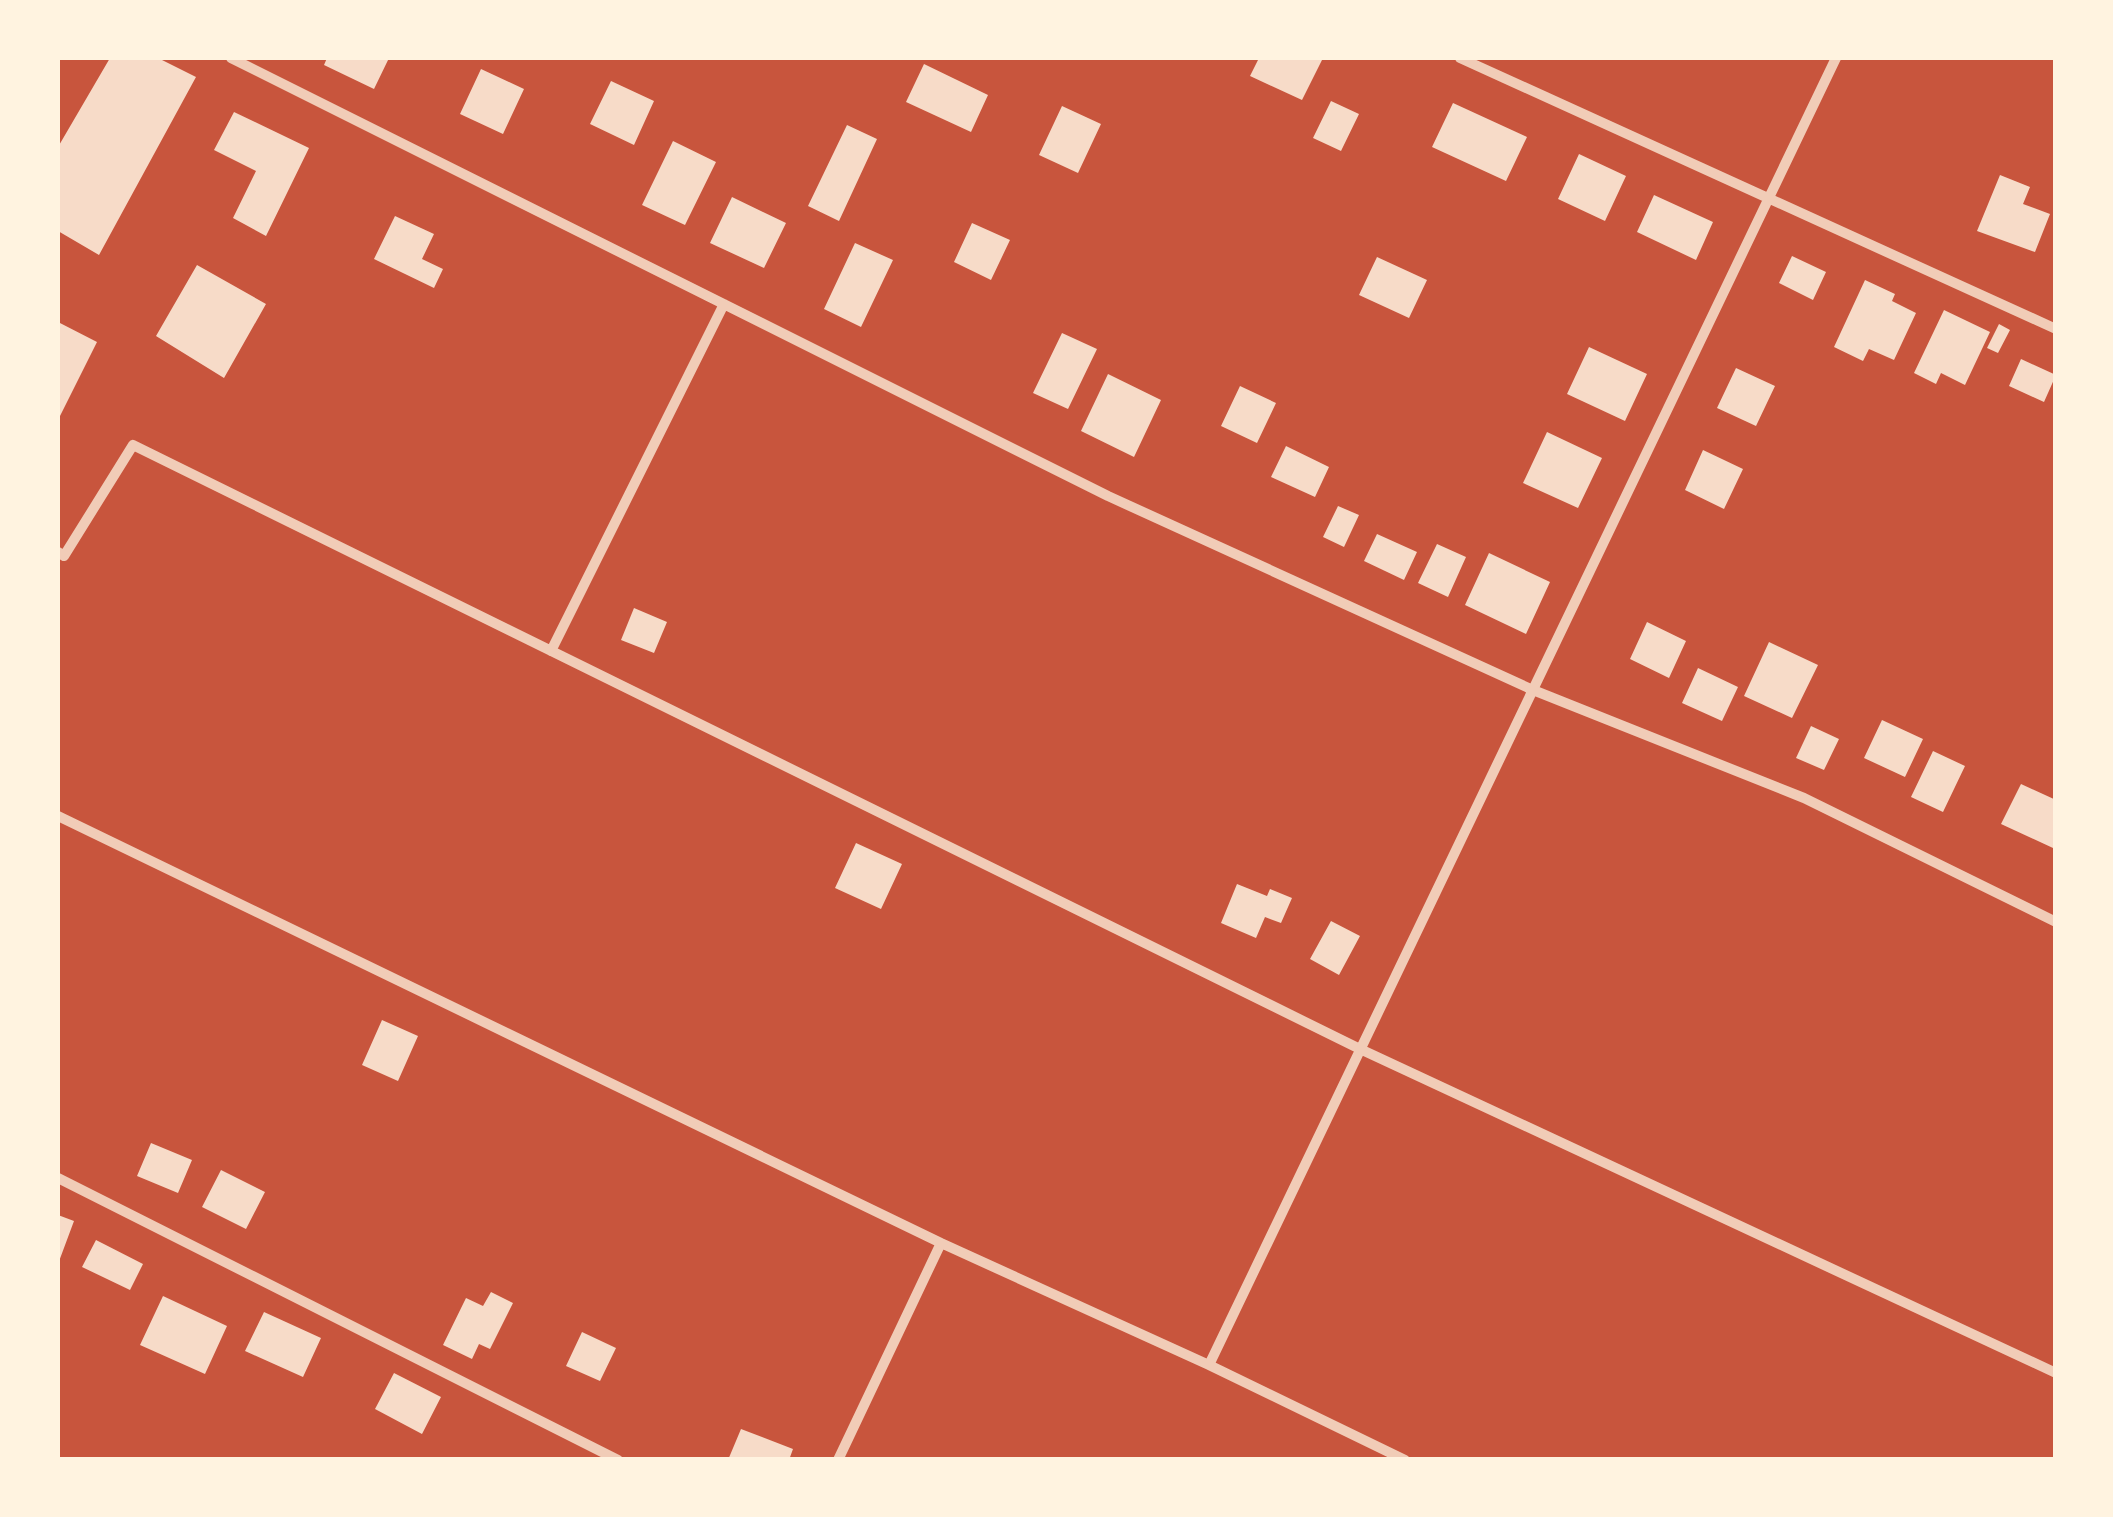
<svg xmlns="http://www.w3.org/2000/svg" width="2113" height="1517" font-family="'DM Sans',sans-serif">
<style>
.building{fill:#f7dbc8}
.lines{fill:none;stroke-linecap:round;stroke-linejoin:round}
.minor{stroke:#f1ccb7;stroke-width:10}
</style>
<rect width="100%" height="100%" fill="#c8553d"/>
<path class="building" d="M 110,58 L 158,58 L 196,77 L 99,255 L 58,231 L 58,147 Z
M 327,58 L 389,58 L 374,89 L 324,65 Z
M 1259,58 L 1323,58 L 1302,100 L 1250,76 Z
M 924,64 L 988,95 L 971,132 L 906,102 Z
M 481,69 L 524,89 L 503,134 L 460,114 Z
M 611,81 L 654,101 L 634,145 L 590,124 Z
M 1331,101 L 1359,114 L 1341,151 L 1313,138 Z
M 1453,103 L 1527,137 L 1506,181 L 1432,147 Z
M 1062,106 L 1101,124 L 1078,173 L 1039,155 Z
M 234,112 L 309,148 L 266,236 L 233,218 L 256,171 L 214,150 Z
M 847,125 L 877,139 L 839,221 L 808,206 Z
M 673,141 L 716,162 L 685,225 L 642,205 Z
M 1579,154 L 1626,176 L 1605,221 L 1558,199 Z
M 2000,175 L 2030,187 L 2023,204 L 2050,214 L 2035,252 L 1977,231 Z
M 1654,195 L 1713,222 L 1696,260 L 1637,232 Z
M 732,197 L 786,223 L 764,268 L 710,243 Z
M 395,216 L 434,234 L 422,259 L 443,269 L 434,288 L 374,259 Z
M 972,223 L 1010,240 L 991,280 L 954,262 Z
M 855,243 L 893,260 L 861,327 L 824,309 Z
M 1792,256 L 1826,272 L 1813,300 L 1779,283 Z
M 1377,257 L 1427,280 L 1409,318 L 1359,295 Z
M 197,265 L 266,304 L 224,378 L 156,336 Z
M 1865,280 L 1895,294 L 1892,301 L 1916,313 L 1894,360 L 1869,349 L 1863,361 L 1834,347 Z
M 1944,310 L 1990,332 L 1965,385 L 1941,373 L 1936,384 L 1914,373 Z
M 58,322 L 97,342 L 58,420 Z
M 1999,324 L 2010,330 L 1998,353 L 1987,348 Z
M 1062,333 L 1097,349 L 1068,409 L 1033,393 Z
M 1589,347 L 1647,374 L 1625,421 L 1567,394 Z
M 2021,359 L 2056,375 L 2044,402 L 2009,386 Z
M 1736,368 L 1775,386 L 1756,426 L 1717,408 Z
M 1108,374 L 1161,400 L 1134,457 L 1081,431 Z
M 1240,386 L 1276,403 L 1257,443 L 1221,426 Z
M 1547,432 L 1602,458 L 1578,508 L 1523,483 Z
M 1286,446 L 1329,467 L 1315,497 L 1271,477 Z
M 1703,450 L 1743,469 L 1724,509 L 1685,490 Z
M 1338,506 L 1359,515 L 1344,547 L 1323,537 Z
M 1377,534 L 1417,552 L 1404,580 L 1364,561 Z
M 1437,544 L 1466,557 L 1448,597 L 1418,583 Z
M 1489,553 L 1550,582 L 1526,634 L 1465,605 Z
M 634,608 L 667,622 L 654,653 L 621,640 Z
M 1647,622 L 1686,641 L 1669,678 L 1630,659 Z
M 1769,642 L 1818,665 L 1792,718 L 1744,696 Z
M 1698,668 L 1738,687 L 1722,721 L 1682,703 Z
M 1882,720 L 1923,739 L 1905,777 L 1864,758 Z
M 1811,726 L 1839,739 L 1824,770 L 1796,758 Z
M 1933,751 L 1965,766 L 1943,812 L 1911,797 Z
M 2021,784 L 2056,800 L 2056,842 L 2053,848 L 2001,824 Z
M 856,843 L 902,864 L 881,909 L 835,888 Z
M 1237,884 L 1267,896 L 1270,889 L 1292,898 L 1281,923 L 1265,917 L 1256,938 L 1221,923 Z
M 1331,921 L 1360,936 L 1339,975 L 1310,959 Z
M 382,1020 L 418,1036 L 398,1081 L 362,1065 Z
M 151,1143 L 192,1160 L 178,1193 L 137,1176 Z
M 221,1170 L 265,1192 L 246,1229 L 202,1207 Z
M 58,1215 L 74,1221 L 58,1264 Z
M 96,1240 L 143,1264 L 130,1290 L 82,1267 Z
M 491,1292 L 513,1303 L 490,1349 L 479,1344 L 472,1359 L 443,1345 L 466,1298 L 483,1306 Z
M 163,1296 L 227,1326 L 205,1374 L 140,1345 Z
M 264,1312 L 321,1338 L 303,1377 L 245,1351 Z
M 582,1332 L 616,1348 L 600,1381 L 566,1366 Z
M 394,1373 L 441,1397 L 422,1434 L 375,1409 Z
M 741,1429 L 793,1449 L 789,1460 L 728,1460 Z"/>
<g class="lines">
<path class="minor" d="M 231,58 L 1108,496 L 1533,690 L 1804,798 L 2056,922
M 1460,58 L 2056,329
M 58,552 L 64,556 L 133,445 L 1360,1049 L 2056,1373
M 551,651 L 724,304
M 58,816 L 941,1243 L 1209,1365 L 1405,1460
M 58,1178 L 618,1460
M 1209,1365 L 1836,58
M 838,1460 L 941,1243"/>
</g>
<rect width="2113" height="1517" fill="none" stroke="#fff3e0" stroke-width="120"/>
</svg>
